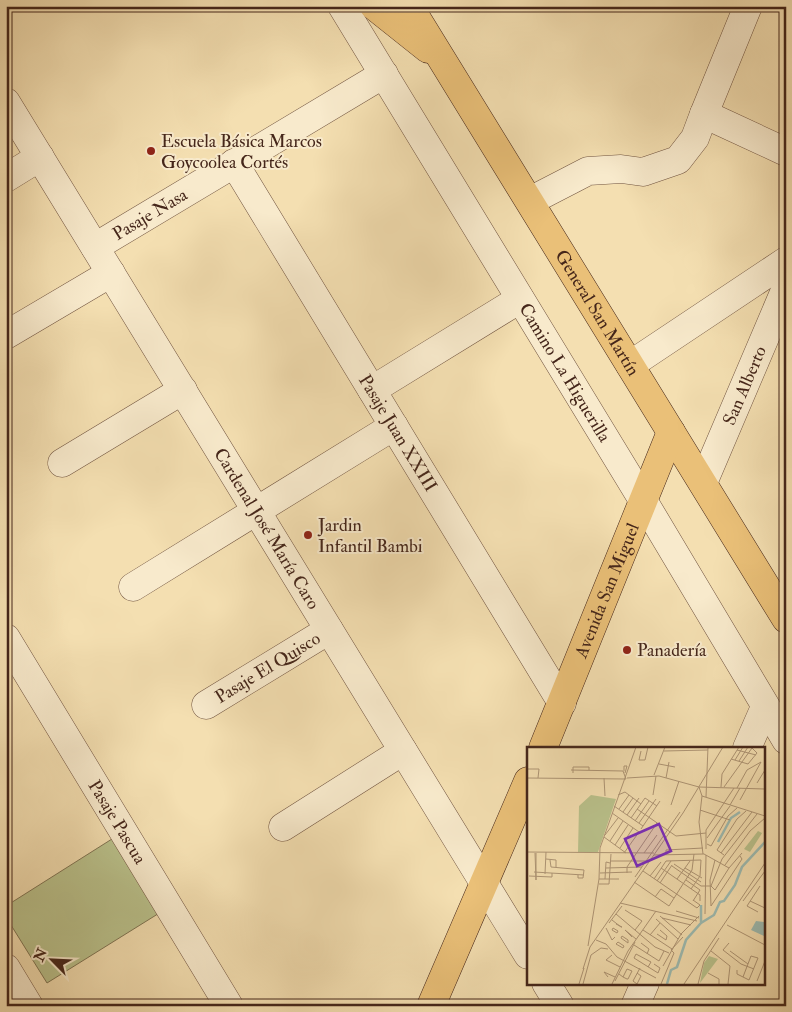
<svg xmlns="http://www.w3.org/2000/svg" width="792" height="1012" font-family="'IM FELL Double Pica',serif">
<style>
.green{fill:#bac28c;stroke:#807453}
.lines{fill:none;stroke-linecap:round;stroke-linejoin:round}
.minor-casing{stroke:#715440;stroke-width:29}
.major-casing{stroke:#45261a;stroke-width:29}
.minor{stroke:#f8eacc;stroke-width:28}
.major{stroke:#eac078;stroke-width:28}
.poi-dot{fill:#8f2418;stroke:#f8eacc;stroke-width:2}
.labels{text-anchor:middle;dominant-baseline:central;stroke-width:4;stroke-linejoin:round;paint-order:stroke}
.poi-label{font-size:18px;fill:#45261a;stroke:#f8eacc;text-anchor:start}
.street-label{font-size:18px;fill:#45261a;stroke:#f8eacc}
.inset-river{fill:none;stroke:#9dbcb3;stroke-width:2.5}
.inset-road{fill:none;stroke:#ae9575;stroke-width:1}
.view{fill:#7b2cbf;fill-opacity:0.15;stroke:#7b2cbf;stroke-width:2.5}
.inset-edge{fill:none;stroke:#45261a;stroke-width:2.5}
</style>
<rect width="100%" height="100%" fill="#f4dfb1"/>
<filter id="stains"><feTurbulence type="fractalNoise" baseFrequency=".004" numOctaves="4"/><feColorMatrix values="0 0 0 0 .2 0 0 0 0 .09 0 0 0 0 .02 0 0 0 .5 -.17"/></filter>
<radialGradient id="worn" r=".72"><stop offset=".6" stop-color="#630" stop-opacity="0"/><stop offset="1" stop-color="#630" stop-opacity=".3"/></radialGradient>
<path class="green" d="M 123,832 L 169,907 L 47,983 L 6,917 L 6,906 Z"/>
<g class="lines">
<defs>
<g id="minor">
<path id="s1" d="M 342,6 L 644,502 L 786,740"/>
<path d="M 748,6 L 704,114 L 786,152"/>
<path id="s2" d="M 6,102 L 528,955"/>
<path id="s3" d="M 234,163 L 562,703"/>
<path d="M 6,178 L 40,157"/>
<path d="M 530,201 L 588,171 L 621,169 L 643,172 L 678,160 L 695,138 L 704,114"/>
<path id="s4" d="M 95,247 L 384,74"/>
<path d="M 6,335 L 111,273"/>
<path d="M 630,365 L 786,261"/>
<path d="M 372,390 L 520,299"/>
<path d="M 62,463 L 183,390"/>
<path id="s5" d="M 703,483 L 786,288"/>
<path d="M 133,587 L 394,426"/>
<path id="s6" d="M 6,638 L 229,1006"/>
<path id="s7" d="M 206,705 L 329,630"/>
<path d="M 747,748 L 765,707"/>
<path d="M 283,827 L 403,751"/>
<path d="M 6,968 L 29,1006"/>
<path d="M 546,983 L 560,1006"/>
<path d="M 635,1006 L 645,983"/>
</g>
<g id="major">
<path d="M 374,6 L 428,49"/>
<path id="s8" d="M 409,6 L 786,619"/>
<path id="s9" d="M 543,748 L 671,432"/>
<path d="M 431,1006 L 528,781"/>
</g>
</defs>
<use href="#minor" class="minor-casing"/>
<use href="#major" class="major-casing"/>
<use href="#minor" class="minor"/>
<use href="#major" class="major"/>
</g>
<g class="poi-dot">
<circle cx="151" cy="151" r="5"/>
<circle cx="308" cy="535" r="5"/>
<circle cx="627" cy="650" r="5"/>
</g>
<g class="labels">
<g class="poi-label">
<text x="161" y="141">Escuela Básica Marcos<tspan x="161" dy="21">Goycoolea Cortés</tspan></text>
<text x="318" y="525">Jardin<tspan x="318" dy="21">Infantil Bambi</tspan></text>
<text x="637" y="650">Panadería</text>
</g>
<g class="street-label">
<text stroke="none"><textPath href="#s4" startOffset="64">Pasaje Nasa</textPath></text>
<text stroke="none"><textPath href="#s8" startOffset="360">General San Martín</textPath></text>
<text stroke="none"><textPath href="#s1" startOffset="429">Camino La Higuerilla</textPath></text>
<text stroke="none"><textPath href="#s5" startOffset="106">San Alberto</textPath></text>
<text stroke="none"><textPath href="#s3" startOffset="316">Pasaje Juan XXIII</textPath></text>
<text stroke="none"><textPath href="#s2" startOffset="500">Cardenal José María Caro</textPath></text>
<text stroke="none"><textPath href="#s9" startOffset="170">Avenida San Miguel</textPath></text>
<text stroke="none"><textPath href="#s7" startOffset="72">Pasaje El Quisco</textPath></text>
<text stroke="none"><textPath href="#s6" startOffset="215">Pasaje Pascua</textPath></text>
</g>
</g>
<g transform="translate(527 747)">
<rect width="238" height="238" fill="#f4dfb1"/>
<path d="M 64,48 L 89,52 L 71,105 L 51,105 L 52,59 ZM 237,83 L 223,105 L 217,102 L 231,84 L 235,86 ZM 182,209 L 191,212 L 173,236 L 177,216 Z" fill="#bac28c"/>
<path d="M 229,174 L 237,175 L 237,189 L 224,183 Z" fill="#9dbcb3"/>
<path class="inset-river" d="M 191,95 L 204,71 L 213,65M 174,158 L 174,175M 140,237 L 144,223 L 150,220 L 159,193 L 174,176 L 187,168 L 193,155 L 197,154 L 208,138 L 215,120 L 238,95"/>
<path class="inset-road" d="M 210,3 L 229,8M 114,4 L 112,13 L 118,13 L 121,0M 137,4 L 181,3M 204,12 L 221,17M 208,13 L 216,0M 212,14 L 221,0M 132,17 L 148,20M 221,17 L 230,6 L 225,1M 0,22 L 12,22 L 11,31M 44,23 L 96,24 L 99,32M 97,24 L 97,19 L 100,19 L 98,26M 46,26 L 46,20 L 62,20 L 62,23M 127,28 L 138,0M 0,31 L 99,32M 77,31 L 78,49M 100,31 L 132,29 L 172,40M 139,31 L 142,15M 230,36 L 238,23M 172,40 L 175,49 L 238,69M 172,40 L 238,42M 194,40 L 195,27 L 212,0M 197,40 L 225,1M 210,41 L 220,23 L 234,15M 91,48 L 98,45 L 114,57M 126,48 L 129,29M 175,49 L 172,75 L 176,107M 179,50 L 181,0M 213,53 L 234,15M 144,58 L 152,34M 203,58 L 213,41M 87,59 L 116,79M 92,62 L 102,48M 110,62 L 149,89 L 179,86M 173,63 L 203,73M 96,65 L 106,51M 85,66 L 112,85M 100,68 L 112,51M 104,71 L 118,51 L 130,59M 108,74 L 122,54M 112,76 L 129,52M 114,82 L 133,54M 78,88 L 91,71M 77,90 L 99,106M 180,91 L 203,59M 83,94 L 96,74M 180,97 L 184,99 L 201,69 L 210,61M 88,98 L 101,78M 93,101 L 106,81M 179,102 L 179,83 L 207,41M 0,105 L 127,106M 8,106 L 9,133 L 9,106M 97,106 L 112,85M 117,106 L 130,88M 194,106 L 225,65M 127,108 L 177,107 L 202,121M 139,108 L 139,103 L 176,101M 197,108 L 190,103 L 210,72 L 219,64M 19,112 L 29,113 L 29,120M 23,113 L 24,120 L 57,123 L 56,131 L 51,131 L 51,128M 84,114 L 119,114M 147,117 L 174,135M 198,118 L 223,84 L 238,71M 145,119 L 174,139 L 184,139 L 188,143 L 202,121M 79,121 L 115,120M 134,121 L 173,148 L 173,154M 158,121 L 175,131M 202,121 L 215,106M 116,124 L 170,161 L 173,158 L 166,153M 7,125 L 57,128M 73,126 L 105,125M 100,126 L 100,120 L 130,76M 18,127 L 19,105M 2,129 L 25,130 L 25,126M 123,129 L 134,115M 108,130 L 153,65M 72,132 L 92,132M 78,132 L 79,115 L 83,116M 127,132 L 139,114 L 174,113 L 173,129 L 164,142M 150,132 L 163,114M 159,133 L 173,143 L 166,154M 130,134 L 144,114M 107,135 L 142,159 L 165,123 L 167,107M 133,136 L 145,118M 72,137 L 82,137 L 84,107M 184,139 L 195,112 L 230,67M 128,150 L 134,142 L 147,151M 216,154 L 238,124M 223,154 L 238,161M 93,156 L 170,174M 184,159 L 215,112 L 213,109M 184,159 L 183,133 L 188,113M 98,163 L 115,174 L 108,183M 149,164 L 172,171M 231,165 L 220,159 L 233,139M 89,167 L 128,200 L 142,206M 178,167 L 179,108M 133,169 L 155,188M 135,171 L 164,178M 129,172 L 151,192M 85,173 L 94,180 L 95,180 L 89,177M 82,176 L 95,159M 200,178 L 238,198M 79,181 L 85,193 L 88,190M 86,181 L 91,184 L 90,186 L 85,183 ZM 116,183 L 145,202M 130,187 L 139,193 L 140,189 L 133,183M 123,188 L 133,176M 95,189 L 101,193 L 101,196 L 94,191 ZM 105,190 L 98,183 L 109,192M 69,193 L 79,197 L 90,210 L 129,231M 91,195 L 97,199 L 96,201 L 89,197 ZM 114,196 L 122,202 L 120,207M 202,196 L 196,203 L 214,217 L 227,222M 107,198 L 132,214 L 137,204M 61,199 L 72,132 L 73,101 L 109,0M 184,204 L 203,219 L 201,237M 203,204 L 221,217M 85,208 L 79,213 L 93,220M 136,219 L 154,187 L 172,169M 121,220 L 124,215 L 109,207 L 107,211 L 131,226 L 133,221 L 127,217M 56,222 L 63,200 L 156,66 L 196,0M 210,223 L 210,227 L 222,233 L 231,211 L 224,209 L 216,230M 110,226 L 114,229 L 110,237 L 106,234 L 113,221M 181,226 L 192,232 L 192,237M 92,227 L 96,230 L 100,232 L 101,232 L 105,224 L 100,222 L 96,230M 81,230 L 77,225 L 88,230M 88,234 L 108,195M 230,234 L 238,214M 52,237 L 57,221M 56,237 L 64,208 L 74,201 L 81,202M 85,237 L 101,204 L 129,164M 134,237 L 147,206 L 144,203 L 156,190M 157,237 L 238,116M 171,237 L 177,214 L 192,191"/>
<path class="view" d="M 132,77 L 144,104 L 110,119 L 98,92 Z"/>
<rect width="238" height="238" class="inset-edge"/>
</g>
<rect width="792" height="1012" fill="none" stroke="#f4dfb1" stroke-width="25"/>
<rect x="8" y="8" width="777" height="997" fill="none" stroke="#45261a" stroke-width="2.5"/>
<rect x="12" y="12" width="767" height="987" fill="none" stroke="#45261a"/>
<g transform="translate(52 960) rotate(294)" stroke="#f8eacc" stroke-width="4" paint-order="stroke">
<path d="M0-4L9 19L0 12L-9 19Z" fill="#45261a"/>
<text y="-8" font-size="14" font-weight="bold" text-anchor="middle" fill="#45261a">N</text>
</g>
<rect width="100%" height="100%" filter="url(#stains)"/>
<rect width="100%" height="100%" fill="url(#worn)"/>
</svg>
